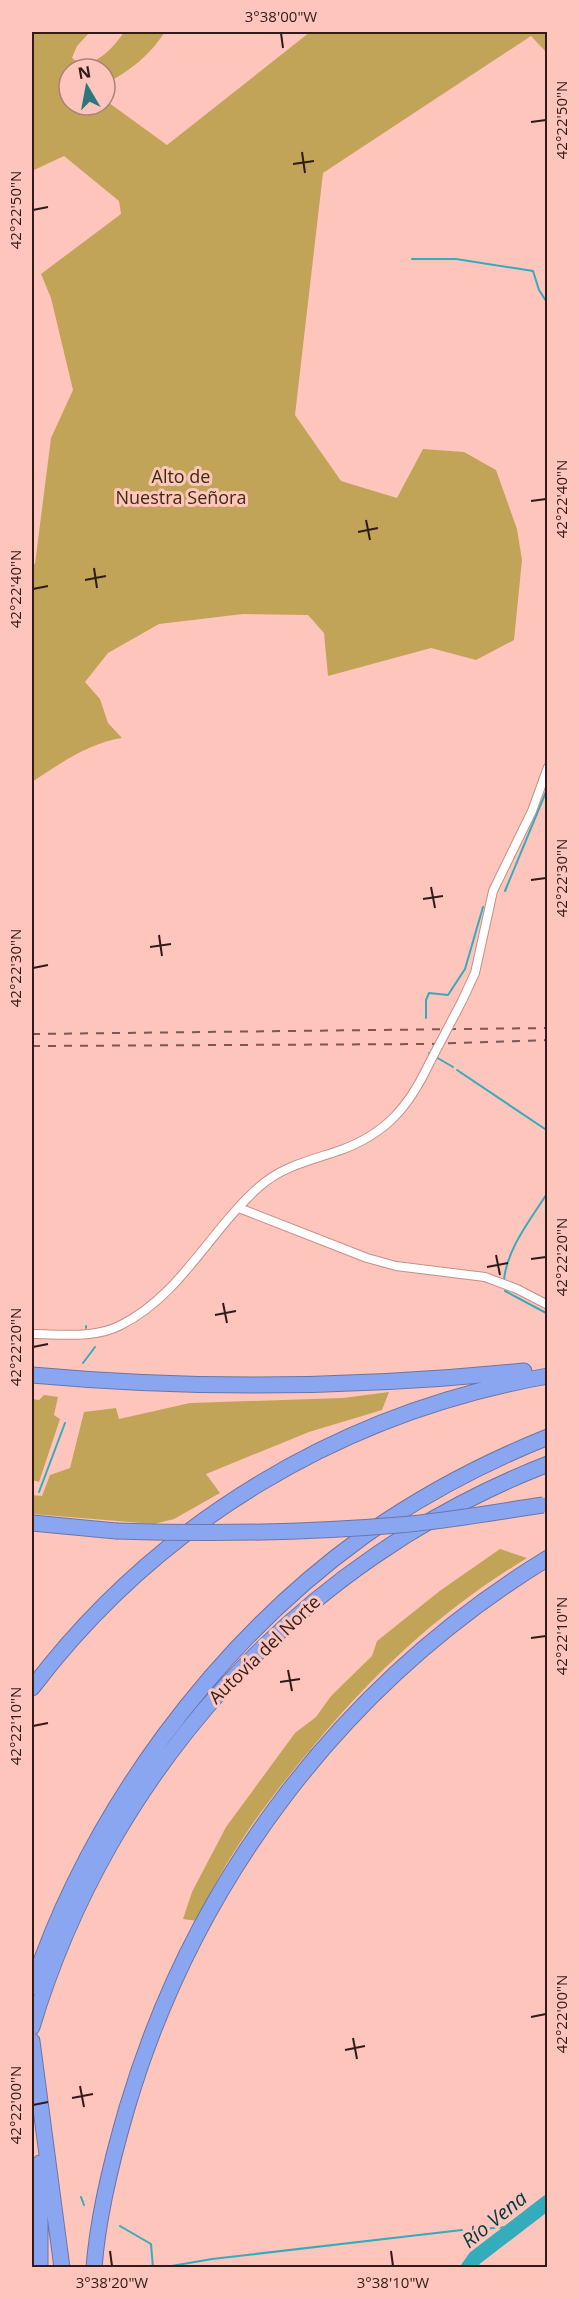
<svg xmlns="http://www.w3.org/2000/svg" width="579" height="2299" font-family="'Open Sans',sans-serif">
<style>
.green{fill:#c2a459}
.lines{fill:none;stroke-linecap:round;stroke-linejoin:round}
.stream{stroke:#34acbc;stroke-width:2}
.river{stroke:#34acbc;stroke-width:15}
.minor-casing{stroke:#c58f87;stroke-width:10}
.motorway-casing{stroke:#6b75a5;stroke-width:17}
.minor{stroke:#fff;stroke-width:8}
.motorway{stroke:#8ba6f0;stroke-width:15}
.rail{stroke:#7a5854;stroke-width:2;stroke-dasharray:8 8;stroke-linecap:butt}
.minor-bridge-casing{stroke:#c58f87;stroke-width:10;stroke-linecap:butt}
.motorway-bridge-casing{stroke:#6b75a5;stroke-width:17;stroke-linecap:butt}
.minor-bridge{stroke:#fff;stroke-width:8}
.motorway-bridge{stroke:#8ba6f0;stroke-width:15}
.ticks{fill:none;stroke:#301b19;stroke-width:2}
.labels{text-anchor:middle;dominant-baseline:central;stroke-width:6;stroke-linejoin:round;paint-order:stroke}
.park-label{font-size:18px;fill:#3a2d09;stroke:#fec5bc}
.street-label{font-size:18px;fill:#301b19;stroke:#fec5bc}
.water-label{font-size:20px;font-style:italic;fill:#003940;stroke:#fec5bc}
.neatline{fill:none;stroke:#301b19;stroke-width:2}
.ticks-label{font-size:15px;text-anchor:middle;fill:#301b19}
</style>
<rect width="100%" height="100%" fill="#fec5bc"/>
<path class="green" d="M 32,32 L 90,32 L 77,46 L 72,58 C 91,74 114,47 124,32 L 165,32 C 148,57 131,70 105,84 L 105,69 L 69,69 L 69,105 L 105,105 L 105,100 L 167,145 L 310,32 L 547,32 L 547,53 L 531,36 L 323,173 L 295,415 L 341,481 L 397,498 L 423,449 L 464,452 L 496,470 L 517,529 L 522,560 L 514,640 L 476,660 L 431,648 L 328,676 L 324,633 L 308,615 L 243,614 L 159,624 L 108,653 L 85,682 L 100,699 L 108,723 L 122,738 C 89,743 59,764 32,782 L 32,564 L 35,564 L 51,438 L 73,390 L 51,298 L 41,274 L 121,214 L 119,201 L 64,156 L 32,171 Z
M 389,1392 L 382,1410 L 309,1432 L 206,1474 L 220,1493 L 174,1519 L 154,1524 L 32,1514 L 32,1495 L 42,1496 L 50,1475 L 70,1468 L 84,1412 L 116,1408 L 119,1419 L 190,1403 L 343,1398 Z
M 44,1395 L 58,1397 L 54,1415 L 60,1419 L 39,1482 L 32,1480 L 32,1399 L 39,1400 Z
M 500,1549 L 527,1558 C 443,1609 379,1668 316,1743 C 287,1777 260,1811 236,1849 C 221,1871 209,1897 197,1921 L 183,1919 L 192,1892 L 226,1827 L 295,1733 L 316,1717 L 331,1696 L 372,1656 L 377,1641 L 441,1590 Z"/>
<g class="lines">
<path class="stream" d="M 412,259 L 456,259 L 533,271 L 539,290 L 548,304
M 505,891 L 548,787
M 426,1018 L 426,1000 L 429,993 L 448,995 L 465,969 L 483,907
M 429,1053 L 453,1067
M 457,1070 L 548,1131
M 504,1280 C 507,1248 531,1219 548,1192
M 505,1291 L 548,1314
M 86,1326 L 86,1328
M 83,1363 L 95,1347
M 39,1492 L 65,1423
M 81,2197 L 84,2205
M 120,2226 L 151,2244 L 153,2268
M 469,2230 L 519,2226
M 160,2268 L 212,2259 L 462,2230"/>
<path class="river" d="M 468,2268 L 475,2258 L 548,2202"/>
<defs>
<path id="minor" d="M 462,1001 L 475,973 L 493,891 L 532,811 L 548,767
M 239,1208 L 367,1258 L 396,1266 L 485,1277 L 517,1289 L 548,1305
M 32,1334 C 60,1334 95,1339 121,1325 C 181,1295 210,1230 259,1187 C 282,1166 312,1160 341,1150 C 387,1133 409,1106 429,1064"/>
<path id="motorway" d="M 32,1375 C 196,1390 359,1388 524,1371
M 32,1523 L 116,1531
M 32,1688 C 158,1522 342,1412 548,1376
M 32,1987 C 91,1811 213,1645 364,1536 C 421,1496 483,1463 548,1437
M 32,2027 C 109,1771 299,1561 548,1464
M 32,2041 L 62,2268
M 40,2163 L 40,2268
M 94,2268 C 98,2214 112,2159 127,2108 C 195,1878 344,1683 548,1558"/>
</defs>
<use href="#minor" class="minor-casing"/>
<use href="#motorway" class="motorway-casing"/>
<use href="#minor" class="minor"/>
<use href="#motorway" class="motorway"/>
<path class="rail" d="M 32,1034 L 548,1028
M 32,1046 L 429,1044 L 548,1040"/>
<defs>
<path id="minor-bridge" d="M 429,1064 L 462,1001"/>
<path id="motorway-bridge" d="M 116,1531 C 210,1534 304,1533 399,1525 C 447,1521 495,1512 543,1505"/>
</defs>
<use href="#minor-bridge" class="minor-bridge-casing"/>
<use href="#motorway-bridge" class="motorway-bridge-casing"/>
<use href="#minor-bridge" class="minor-bridge"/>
<use href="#motorway-bridge" class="motorway-bridge"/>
</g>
<path class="ticks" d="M 281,33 L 283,48M 531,122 L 546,120M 302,152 L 305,173M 293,164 L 314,161M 33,210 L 48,207M 531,501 L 546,499M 366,520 L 370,540M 358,532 L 378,528M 94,568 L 97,588M 85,580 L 106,576M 33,589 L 48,586M 531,880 L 546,878M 431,887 L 435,908M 423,899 L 443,896M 159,935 L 162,956M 150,947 L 171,944M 33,968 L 48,965M 496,1255 L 500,1275M 531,1259 L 546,1257M 487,1267 L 508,1263M 223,1303 L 227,1323M 215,1315 L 236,1311M 33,1347 L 48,1344M 531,1638 L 546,1636M 288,1670 L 292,1691M 280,1682 L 300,1679M 33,1726 L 48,1723M 531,2017 L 546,2014M 353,2038 L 357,2059M 345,2050 L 365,2046M 80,2086 L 84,2107M 72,2098 L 93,2094M 33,2105 L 48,2102M 110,2251 L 112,2266M 391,2251 L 393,2266"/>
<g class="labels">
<g class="park-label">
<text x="181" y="476">Alto de<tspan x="181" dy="21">Nuestra Señora</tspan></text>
</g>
<g class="street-label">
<text transform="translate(264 1649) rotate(-44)">Autovía del Norte</text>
</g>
<g class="water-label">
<text transform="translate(494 2219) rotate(-39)">Río Vena</text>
</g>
</g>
<rect width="579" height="2299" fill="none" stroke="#fec5bc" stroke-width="66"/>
<g transform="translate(87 87) rotate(350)"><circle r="28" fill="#fec5bc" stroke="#ac817b" stroke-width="1.5"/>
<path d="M0-4.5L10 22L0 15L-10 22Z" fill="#2d757f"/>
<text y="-9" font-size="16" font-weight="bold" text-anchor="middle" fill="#301b19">N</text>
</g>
<rect x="33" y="33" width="513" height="2233" class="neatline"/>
<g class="ticks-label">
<text x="281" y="22">3°38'00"W</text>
<text transform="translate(562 120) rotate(-90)" y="5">42°22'50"N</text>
<text transform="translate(16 210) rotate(-90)" y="5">42°22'50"N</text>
<text transform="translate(562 499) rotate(-90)" y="5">42°22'40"N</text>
<text transform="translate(16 589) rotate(-90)" y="5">42°22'40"N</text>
<text transform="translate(562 878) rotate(-90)" y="5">42°22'30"N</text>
<text transform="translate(16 968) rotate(-90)" y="5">42°22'30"N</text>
<text transform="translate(562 1257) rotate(-90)" y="5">42°22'20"N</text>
<text transform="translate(16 1347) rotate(-90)" y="5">42°22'20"N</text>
<text transform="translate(562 1636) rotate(-90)" y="5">42°22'10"N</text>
<text transform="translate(16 1726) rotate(-90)" y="5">42°22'10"N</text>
<text transform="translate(562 2014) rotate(-90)" y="5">42°22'00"N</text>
<text transform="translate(16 2105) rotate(-90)" y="5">42°22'00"N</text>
<text x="112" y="2288">3°38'20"W</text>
<text x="393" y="2288">3°38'10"W</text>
</g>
</svg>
